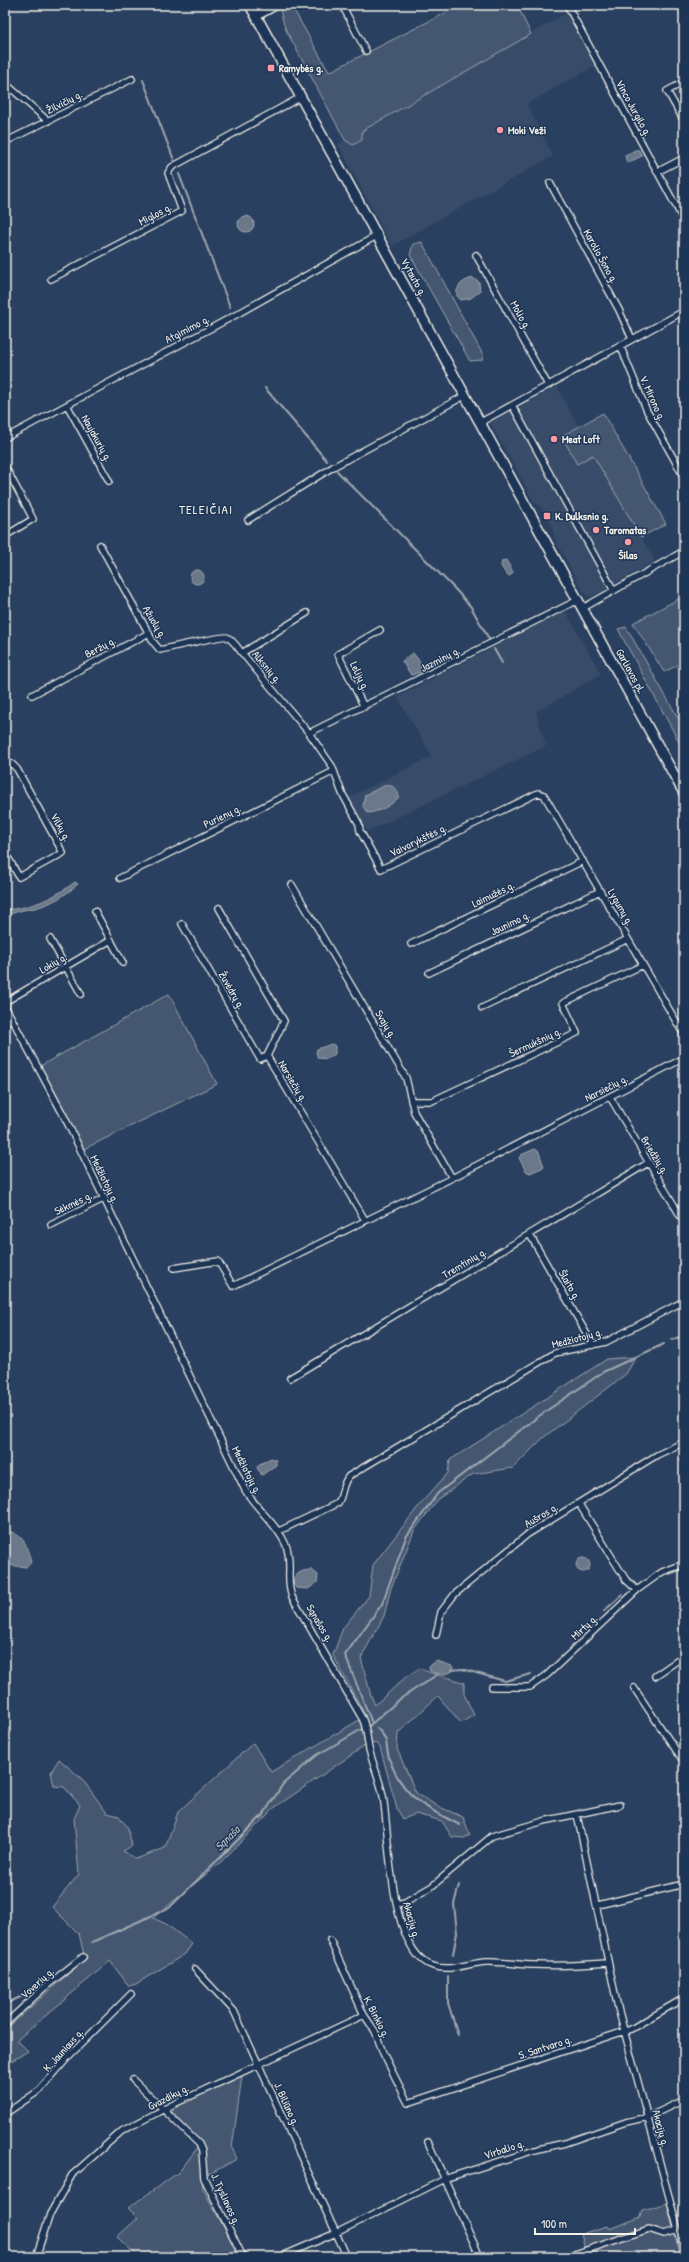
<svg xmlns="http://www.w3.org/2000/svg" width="689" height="2262" font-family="'Patrick Hand',sans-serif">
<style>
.built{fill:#374c69}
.green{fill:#445771;stroke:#9ca4ac}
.water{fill:#6a788a;stroke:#a1a8b0}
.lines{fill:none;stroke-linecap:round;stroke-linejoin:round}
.stream{stroke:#a1a8b0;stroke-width:2}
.street-casing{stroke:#f4f1e8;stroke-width:8}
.secondary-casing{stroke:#f4f1e8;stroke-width:11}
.primary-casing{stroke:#f4f1e8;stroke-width:12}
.street{stroke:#1d3557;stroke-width:5.5}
.secondary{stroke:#1d3557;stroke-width:8}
.primary{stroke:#1d3557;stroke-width:9}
.poi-dot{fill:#ff9aa2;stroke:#1d3557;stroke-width:1.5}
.labels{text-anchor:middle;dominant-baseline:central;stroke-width:3;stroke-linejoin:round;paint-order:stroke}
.poi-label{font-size:11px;font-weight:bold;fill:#f4f1e8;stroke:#1d3557;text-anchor:start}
.street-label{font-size:11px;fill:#f4f1e8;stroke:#1d3557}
.water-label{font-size:12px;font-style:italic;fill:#bdc1c2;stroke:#1d3557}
.quarter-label{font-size:13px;letter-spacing:1px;fill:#f4f1e8;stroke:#1d3557}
</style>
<rect width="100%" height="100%" fill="#2a4060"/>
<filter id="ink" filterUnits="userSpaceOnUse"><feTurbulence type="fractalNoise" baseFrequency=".025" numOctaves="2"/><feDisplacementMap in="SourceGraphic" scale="8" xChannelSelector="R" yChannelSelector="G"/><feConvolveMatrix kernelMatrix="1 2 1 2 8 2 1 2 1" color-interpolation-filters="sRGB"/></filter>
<g filter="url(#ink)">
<path class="built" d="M 570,11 L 598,64 L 527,104 L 553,156 L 392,246 L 338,144 Z
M 557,387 L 579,427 L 562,436 L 577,464 L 593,454 L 655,561 L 606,589 L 603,592 L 592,596 L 588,596 L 583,591 L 555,540 L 552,527 L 541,508 L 533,500 L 490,422 Z
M 565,610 L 601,674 L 536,712 L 546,746 L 369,831 L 367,830 L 348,798 L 432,756 L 397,697 Z"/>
<path class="green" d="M 288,5 L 291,5 L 329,72 L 461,5 L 517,5 L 531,34 L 362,131 L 362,140 L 353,145 L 345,140 L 285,28 L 280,10 Z
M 422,242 L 483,355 L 482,360 L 470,361 L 410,255 L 413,244 Z
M 603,413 L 666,524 L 641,537 L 593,455 L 577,464 L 562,436 Z
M 684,596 L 684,662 L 664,672 L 633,623 Z
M 626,627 L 684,728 L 684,751 L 618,629 Z
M 169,994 L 217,1084 L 84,1149 L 40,1066 Z
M 636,1357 L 626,1374 L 543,1438 L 513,1468 L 473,1474 L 438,1499 L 414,1531 L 391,1588 L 384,1616 L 361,1658 L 371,1696 L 375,1705 L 407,1676 L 420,1668 C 434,1676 448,1676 464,1683 L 464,1694 L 474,1715 L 461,1723 L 438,1696 L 398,1733 L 397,1749 L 416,1793 L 437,1806 L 463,1817 L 470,1835 L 464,1838 L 452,1837 L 442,1821 L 416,1814 L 403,1819 L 397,1809 L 380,1747 L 375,1743 L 363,1747 L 274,1808 L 221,1862 L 153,1918 L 166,1924 L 192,1944 L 185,1954 L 136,1984 L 129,1986 L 110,1961 L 17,2040 L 28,2051 L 5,2065 L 5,2030 L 85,1959 L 79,1934 L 52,1907 L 79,1874 L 74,1819 L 80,1805 L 64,1787 L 54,1786 L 51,1772 L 59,1759 L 82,1779 L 107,1813 L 119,1816 L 128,1828 L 132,1846 L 123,1851 L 136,1859 L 165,1848 L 178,1812 L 253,1743 L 271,1772 L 366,1716 L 333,1655 L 343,1628 L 369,1596 L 373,1565 L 422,1502 L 448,1473 L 450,1460 L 607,1359 Z
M 242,2076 L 232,2148 L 237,2159 L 202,2178 L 203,2189 L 240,2257 L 138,2257 L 117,2237 L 138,2218 L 128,2208 L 179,2172 L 201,2143 L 172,2112 L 174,2108 Z
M 667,2203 L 680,2257 L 577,2257 L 586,2254 L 581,2234 L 607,2226 L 609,2229 L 641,2217 L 643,2210 Z"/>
<path class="water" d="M 635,150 L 639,150 L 642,156 L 627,163 L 625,156 Z
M238 224a8 8 0 1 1 16 0a8 8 0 1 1-16 0Z
M 473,278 L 479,282 L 480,291 L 471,298 L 461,300 L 457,296 C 455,286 464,280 473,278 Z
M 506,560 L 513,572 L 510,576 L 506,574 L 501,566 L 502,561 Z
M190 577a7 7 0 1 1 14 0a7 7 0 1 1-14 0Z
M 413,653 L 424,667 L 421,672 L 411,675 L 402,661 Z
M 386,785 C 393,785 397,789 399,796 C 395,804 377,813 367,813 L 363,806 L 365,795 Z
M 75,882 L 78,884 C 66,895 51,904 35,908 C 24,910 15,911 5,917 L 5,910 C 32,908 54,898 75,882 Z
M 332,1044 L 335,1046 L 335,1054 L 327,1059 L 318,1058 L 316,1053 L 317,1049 Z
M 535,1149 L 539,1152 L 544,1167 L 530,1173 L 526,1171 L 519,1158 L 521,1155 Z
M 271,1458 L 276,1460 L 276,1465 L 262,1475 L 257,1468 L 258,1465 Z
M 5,1529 C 25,1537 26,1542 31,1562 L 27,1567 L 5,1565 Z
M576 1565a7 7 0 1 1 14 0a7 7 0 1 1-14 0Z
M 312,1570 L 318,1575 L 317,1583 L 308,1589 L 296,1588 L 293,1582 C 296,1572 303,1570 312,1570 Z
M 437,1661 L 452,1666 L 454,1670 C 447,1676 438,1675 430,1671 L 429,1666 Z"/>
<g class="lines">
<path class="stream" d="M 143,80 L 174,160
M 179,174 L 230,307
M 265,388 L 327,461
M 337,471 L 455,589 L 471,607 L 489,639
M 494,649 L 502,663
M 672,1340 L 684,1335
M 669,1574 L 684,1569
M 604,1611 L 622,1595
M 452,1670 L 462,1669 L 505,1681 L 531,1674
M 372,1723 L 345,1655 L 382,1604 L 406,1537 L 438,1493 L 539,1416 L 603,1372 L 664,1344
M 369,1726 L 400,1699 L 438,1674
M 377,1728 C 391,1742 384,1745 390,1761 C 404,1798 426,1808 460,1825
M 92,1942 L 169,1908 L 263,1815 L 283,1784 L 317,1755 L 362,1729
M 453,1954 L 457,1933 L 454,1904 L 459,1885
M 448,1976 L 448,2003 L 458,2035
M 5,2004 L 27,1994"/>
<defs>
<path id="street" d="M 342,5 L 366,51
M 567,5 L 684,221
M 684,82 L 667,91 L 684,121
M 5,83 L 48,121
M 5,142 L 132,79
M 657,172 L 684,158
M 550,183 L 619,310 L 632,339
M 476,255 L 548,385
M 51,279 L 182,211 L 168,173 L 172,167 L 301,97
M 620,345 L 647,411 L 684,477
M 67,405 L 109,481
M 512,405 L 614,591
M 481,422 L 684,311
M 5,438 L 232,317 L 378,235
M 5,466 L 33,519 L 5,536
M 248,520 L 333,467 L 466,395
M 100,545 L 154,643 L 160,650 C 169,648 224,635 227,637 C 233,640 238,648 242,653
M 583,608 L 684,551
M 307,613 L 242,653 L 309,733 L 332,766 L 342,793 L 359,824 L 360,831 L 381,869 L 538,793 L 544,795 L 684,1035
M 32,695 L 149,633
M 364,707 L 338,654 L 380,630
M 309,733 L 578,600
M 5,763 L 12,764 L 17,769 L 63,853 L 19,877 L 5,852
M 120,878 L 334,771
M 292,885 L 406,1078 L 414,1112 L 452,1178
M 219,908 L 284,1021 L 267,1056 L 365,1220
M 95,911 L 123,963
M 182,924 L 260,1059 L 267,1056
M 50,939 L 81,994
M 411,944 L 583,861
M 429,973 L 600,891
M 5,1002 L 111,940
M 5,1006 L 65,1118 L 245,1490 C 257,1510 277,1524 286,1545 C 293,1563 285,1580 292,1597 L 363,1720 C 367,1730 367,1739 369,1749 C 373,1765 380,1780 383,1796 C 390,1836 388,1951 433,1966 C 451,1972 468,1963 486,1962 C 502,1961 519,1965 535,1965 C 559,1966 583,1965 607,1963
M 482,1008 L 628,939
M 5,1023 L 10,1019
M 610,1097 L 684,1222
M 411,1101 L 432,1101 L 577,1033 L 563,1003 L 643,965
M 51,1225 L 103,1199
M 530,1235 L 593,1345
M 174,1268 L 218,1261 L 233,1286 L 452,1178 L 684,1058
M 290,1378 L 648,1163
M 579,1504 L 626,1580 L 637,1590
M 279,1531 L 338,1503 C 344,1493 341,1485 349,1476 L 555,1353 L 606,1342 L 684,1301
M 436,1635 L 441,1612 L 455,1594 L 528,1534 L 657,1455 L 684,1442
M 655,1676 L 684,1656
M 492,1687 L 530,1687 L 547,1675 L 637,1590 L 662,1572 L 684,1564
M 634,1688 L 684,1762
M 577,1815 L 618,2008 L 684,2252
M 397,1904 L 405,1902 L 431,1887 L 492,1836 L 544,1821 L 620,1805
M 598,1905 L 684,1884
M 330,1940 L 364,2015 L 375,2031 L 383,2053 L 408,2103 L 631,2029 L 684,1998
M 195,1969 L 234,2011 L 347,2257
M 5,2024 L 45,1987 L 83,1957
M 133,2080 L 199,2144 L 202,2151 L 204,2178 L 243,2257
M 5,2114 L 40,2090 L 70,2055 L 131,1994
M 428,2142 L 480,2257
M 36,2257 L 50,2214 L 72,2175 L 122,2131 L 172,2105 L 364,2015
M 280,2257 L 336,2233 L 447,2178 L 538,2149 L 565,2143 L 626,2122 L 648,2117 L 684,2100
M 566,2257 L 649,2229 L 664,2234 L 678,2230"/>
<path id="secondary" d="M 256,16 L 276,5"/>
<path id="primary" d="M 250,5 L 684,793"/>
</defs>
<use href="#street" class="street-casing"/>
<use href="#secondary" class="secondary-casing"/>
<use href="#primary" class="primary-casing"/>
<use href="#street" class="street"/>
<use href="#secondary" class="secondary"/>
<use href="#primary" class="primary"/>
</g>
</g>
<g class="poi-dot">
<rect x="267" y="64" width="8" height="8" rx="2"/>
<circle cx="500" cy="130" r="4"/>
<circle cx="554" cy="439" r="4"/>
<rect x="543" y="512" width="8" height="8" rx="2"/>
<circle cx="596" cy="530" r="4"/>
<circle cx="628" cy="542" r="4"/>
</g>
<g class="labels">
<g class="poi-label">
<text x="279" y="68">Ramybės g.</text>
<text x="508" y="130">Moki Veži</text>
<text x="562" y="439">Meat Loft</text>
<text x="555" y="516">K. Dulksnio g.</text>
<text x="604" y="530">Taromatas</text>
<text x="628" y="555" text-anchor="middle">Šilas</text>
</g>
<g class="street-label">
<text transform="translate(64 102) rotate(-27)">Žilvičių g.</text>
<text transform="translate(634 108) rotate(61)">Vinco Jurgilo g.</text>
<text transform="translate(155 214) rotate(-28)">Miglos g.</text>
<text transform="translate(601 256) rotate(61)">Karolio Šono g.</text>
<text transform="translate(414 277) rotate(61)">Vytauto g.</text>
<text transform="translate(521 315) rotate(61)">Molio g.</text>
<text transform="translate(187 329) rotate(-28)">Atgimimo g.</text>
<text transform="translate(653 398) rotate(66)">V. Mirono g.</text>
<text transform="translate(97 438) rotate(61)">Naujakurių g.</text>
<text transform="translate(155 622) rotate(60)">Ąžuolų g.</text>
<text transform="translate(100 647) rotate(-28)">Beržų g.</text>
<text transform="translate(440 659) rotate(-27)">Jazminų g.</text>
<text transform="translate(267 667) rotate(50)">Alksnių g.</text>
<text transform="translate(631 671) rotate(61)">Garliavos pl.</text>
<text transform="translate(360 676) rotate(64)">Lelijų g.</text>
<text transform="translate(222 816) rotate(-26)">Purienų g.</text>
<text transform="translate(61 827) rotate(61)">Vilkų g.</text>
<text transform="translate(418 840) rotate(-26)">Vaivorykštės g.</text>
<text transform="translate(493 894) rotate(-26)">Laimužės g.</text>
<text transform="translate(621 907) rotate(60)">Lygumų g.</text>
<text transform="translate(510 923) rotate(-26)">Jaunimo g.</text>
<text transform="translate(53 963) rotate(-30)">Lokių g.</text>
<text transform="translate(232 990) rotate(60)">Žuvėdrų g.</text>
<text transform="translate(386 1024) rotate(59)">Svajų g.</text>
<text transform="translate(535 1042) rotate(-25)">Šermukšnių g.</text>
<text transform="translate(293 1081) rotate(59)">Narsiečių g.</text>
<text transform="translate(606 1088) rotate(-27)">Narsiečių g.</text>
<text transform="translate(655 1155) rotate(58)">Briedžių g.</text>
<text transform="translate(105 1179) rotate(64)">Medžiotojų g.</text>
<text transform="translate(73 1203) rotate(-26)">Sėkmės g.</text>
<text transform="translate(464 1263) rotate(-31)">Tremtinių g.</text>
<text transform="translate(570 1285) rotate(60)">Šlaito g.</text>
<text transform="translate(577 1338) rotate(-15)">Medžiotojų g.</text>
<text transform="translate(247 1470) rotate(63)">Medžiotojų g.</text>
<text transform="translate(541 1515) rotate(-31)">Aušros g.</text>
<text transform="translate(320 1623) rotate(59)">Sąnašos g.</text>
<text transform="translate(584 1627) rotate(-43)">Mirtų g.</text>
<text transform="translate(412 1920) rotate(74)">Akacijų g.</text>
<text transform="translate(37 1983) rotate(-42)">Voverių g.</text>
<text transform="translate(377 2017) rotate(63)">K. Binkio g.</text>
<text transform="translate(545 2047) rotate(-18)">S. Santvaro g.</text>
<text transform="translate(63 2050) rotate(-48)">K. Jauniaus g.</text>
<text transform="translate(168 2097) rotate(-27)">Gvazdikų g.</text>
<text transform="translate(287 2104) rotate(65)">J. Biliūno g.</text>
<text transform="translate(661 2128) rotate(75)">Akacijų g.</text>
<text transform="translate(504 2149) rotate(-18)">Virbalio g.</text>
<text transform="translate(226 2199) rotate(65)">J. Tysliavos g.</text>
</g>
<g class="water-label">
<text transform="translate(227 1838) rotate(-45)">Sąnaša</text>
</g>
<g class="quarter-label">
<text x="206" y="509">TELEIČIAI</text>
</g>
</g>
<rect width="689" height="2262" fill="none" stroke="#1d3557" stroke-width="20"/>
<rect x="10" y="10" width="669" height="2242" fill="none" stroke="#f4f1e8" stroke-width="1.5" filter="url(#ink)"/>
<path d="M535 2228v6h100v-6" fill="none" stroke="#f4f1e8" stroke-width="2"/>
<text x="541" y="2228" font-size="12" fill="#f4f1e8" stroke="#1d3557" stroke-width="3" paint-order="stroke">100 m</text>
</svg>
